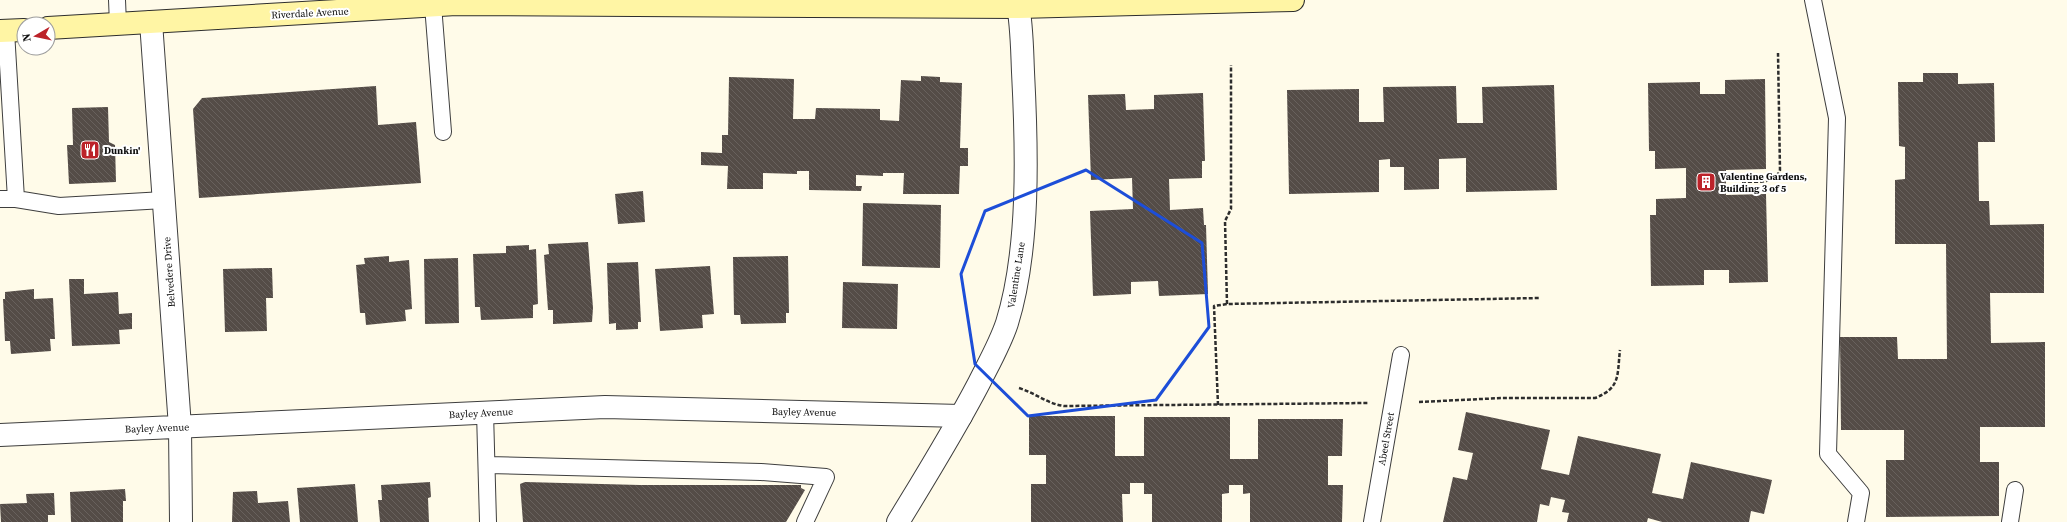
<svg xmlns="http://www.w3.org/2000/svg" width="2067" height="522" font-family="'Source Serif 4',serif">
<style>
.building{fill:url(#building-back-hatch)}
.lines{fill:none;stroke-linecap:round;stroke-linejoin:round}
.service-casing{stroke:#3e3e3e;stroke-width:18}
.minor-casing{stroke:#3e3e3e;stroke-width:24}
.tertiary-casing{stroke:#3e3e3e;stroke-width:24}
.secondary-casing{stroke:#2d2d2d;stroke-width:24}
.path{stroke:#2d2d2d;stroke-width:2.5;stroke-dasharray:4 2;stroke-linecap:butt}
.service{stroke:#fff;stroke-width:16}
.minor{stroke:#fff;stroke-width:22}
.tertiary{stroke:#fff;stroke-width:22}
.secondary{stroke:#fff5a4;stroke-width:22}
.marked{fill:none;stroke:#1d4ed8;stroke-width:3;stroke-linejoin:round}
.labels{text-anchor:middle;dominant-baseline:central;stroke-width:4;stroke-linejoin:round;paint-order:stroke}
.street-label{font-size:10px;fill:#0b0b0b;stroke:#fff}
.poi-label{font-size:10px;font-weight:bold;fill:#0b0b0b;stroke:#fff;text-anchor:start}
</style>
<defs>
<pattern id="building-back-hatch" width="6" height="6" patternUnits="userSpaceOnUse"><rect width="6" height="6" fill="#544c47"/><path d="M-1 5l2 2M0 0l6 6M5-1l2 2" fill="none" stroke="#68615d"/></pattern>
</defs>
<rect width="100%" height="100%" fill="#fffbe9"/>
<path class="building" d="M 1923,73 L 1958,73 L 1958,84 L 1994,83 L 1995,142 L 1978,142 L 1979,201 L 1989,201 L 1990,225 L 2044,224 L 2044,293 L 1990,293 L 1991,343 L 2045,342 L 2045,427 L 1980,427 L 1980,462 L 1999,462 L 1999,516 L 1886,517 L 1886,460 L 1904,460 L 1904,430 L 1841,430 L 1840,337 L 1897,337 L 1898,359 L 1947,359 L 1946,244 L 1895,244 L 1895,180 L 1905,179 L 1905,147 L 1899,146 L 1898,82 L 1923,82 Z
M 921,76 L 940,77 L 940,82 L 962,83 L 960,148 L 968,148 L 968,166 L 960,166 L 959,194 L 903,194 L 904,173 L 883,173 L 883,176 L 856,175 L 856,186 L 862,186 L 861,191 L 809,190 L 809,171 L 797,171 L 797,174 L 763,173 L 763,189 L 727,189 L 728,166 L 701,165 L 701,152 L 722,153 L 722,135 L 728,135 L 729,77 L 794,79 L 793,119 L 815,119 L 816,108 L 880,109 L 880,120 L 899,121 L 901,80 L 921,81 Z
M 1765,79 L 1766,169 L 1726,170 L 1726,195 L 1766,194 L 1768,282 L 1729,283 L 1729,270 L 1704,270 L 1704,285 L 1651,286 L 1650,215 L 1656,215 L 1656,199 L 1686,198 L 1686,168 L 1655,169 L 1655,151 L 1649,151 L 1648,83 L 1700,82 L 1700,94 L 1725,94 L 1725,80 Z
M 1554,85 L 1557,190 L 1466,192 L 1466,158 L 1439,159 L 1439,189 L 1404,190 L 1404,167 L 1390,167 L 1390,159 L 1379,160 L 1379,192 L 1289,194 L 1287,90 L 1359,89 L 1359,122 L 1384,122 L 1383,87 L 1456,86 L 1457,123 L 1483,123 L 1482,87 Z
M 376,86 L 378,125 L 416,122 L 421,183 L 199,198 L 193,109 L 202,98 Z
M 1203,93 L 1205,161 L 1202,161 L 1202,178 L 1169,179 L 1170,210 L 1203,208 L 1204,225 L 1206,225 L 1208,294 L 1159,296 L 1158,281 L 1131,282 L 1131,294 L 1093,296 L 1090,211 L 1133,209 L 1132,178 L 1091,180 L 1088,95 L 1125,94 L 1126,110 L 1154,109 L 1154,95 Z
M 108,107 L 109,142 L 115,145 L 116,182 L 69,184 L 67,145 L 73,145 L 72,108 Z
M 643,191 L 645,222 L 618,224 L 615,194 Z
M 863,203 L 941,205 L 940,268 L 862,266 Z
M 588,242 L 593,308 L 592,322 L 553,324 L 553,310 L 548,310 L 544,255 L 549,254 L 548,244 Z
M 529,245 L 529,250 L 536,249 L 538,304 L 533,305 L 533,318 L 481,320 L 480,307 L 475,307 L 473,254 L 506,253 L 506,246 Z
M 389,256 L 389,262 L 409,260 L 412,309 L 405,310 L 406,321 L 366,325 L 365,313 L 360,313 L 356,265 L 365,264 L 364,258 Z
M 788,256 L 789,313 L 786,313 L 786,323 L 741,324 L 740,315 L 734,315 L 733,257 Z
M 458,258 L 459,323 L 425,324 L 424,259 Z
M 638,262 L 641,322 L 638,322 L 638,329 L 616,330 L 616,323 L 609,324 L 607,263 Z
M 710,266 L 714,314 L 702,315 L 703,328 L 660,331 L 655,269 Z
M 272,268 L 273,298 L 266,298 L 267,331 L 225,332 L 223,269 Z
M 69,279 L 84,279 L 84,294 L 118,292 L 119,314 L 132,313 L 132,329 L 119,330 L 120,344 L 72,346 Z
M 843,282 L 898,284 L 897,329 L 842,328 Z
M 34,289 L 34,299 L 53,298 L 55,339 L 50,339 L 51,351 L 11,354 L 10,341 L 5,341 L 3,299 L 5,299 L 5,292 Z
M 1466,412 L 1550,430 L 1541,469 L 1569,475 L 1578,436 L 1661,454 L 1652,493 L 1683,499 L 1691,462 L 1772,480 L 1764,514 L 1751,511 L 1749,522 L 1662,522 L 1648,518 L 1647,522 L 1567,522 L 1569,513 L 1562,512 L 1565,500 L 1551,497 L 1549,506 L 1540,504 L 1537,522 L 1443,522 L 1453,477 L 1467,480 L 1473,453 L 1458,450 Z
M 1029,416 L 1115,416 L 1115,456 L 1144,456 L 1144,417 L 1230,417 L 1230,459 L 1258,459 L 1258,419 L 1343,419 L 1342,456 L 1328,456 L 1328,485 L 1343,485 L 1342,522 L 1250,522 L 1250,493 L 1243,494 L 1243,485 L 1229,485 L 1229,493 L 1222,494 L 1222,522 L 1152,522 L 1152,494 L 1144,494 L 1144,483 L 1130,483 L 1130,494 L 1122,494 L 1123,522 L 1031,522 L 1031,484 L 1046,484 L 1046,455 L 1029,455 Z
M 430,482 L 431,497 L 428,498 L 429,522 L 380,522 L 378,500 L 382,500 L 381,485 Z
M 525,482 L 640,485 L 801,485 L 801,488 L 805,490 L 786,522 L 523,522 L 520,484 Z
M 355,484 L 358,522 L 300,522 L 297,488 Z
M 125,489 L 126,501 L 123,501 L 123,522 L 71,522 L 70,492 Z
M 257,491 L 258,503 L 288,501 L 290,522 L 232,522 L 233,492 Z
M 54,493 L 55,515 L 48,515 L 48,522 L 1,522 L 0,504 L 27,503 L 26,494 Z"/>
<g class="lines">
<defs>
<path id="service" d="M 117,0 L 118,24
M 1813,0 L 1837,118 L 1828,454 L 1861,493 L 1856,522
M 433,5 L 443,132
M 0,199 L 16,199 L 6,31
M 16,199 L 59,206 L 164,200
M 485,412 L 488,522
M 487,465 L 761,472 L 826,477 L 805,522
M 1372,522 L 1401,355
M 2010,522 L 2015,490"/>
<path id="minor" d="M 151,22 L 180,427 L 181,522
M 0,435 L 605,407 L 961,416"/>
<path id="tertiary" d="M 898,522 C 926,476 954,431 979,383 C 989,363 1000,344 1007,323 C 1030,249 1027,149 1023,72 C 1022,49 1022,23 1017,0"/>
<path id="secondary" d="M 48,28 L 456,4 L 1019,7 L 1293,0
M 0,31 L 24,30"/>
</defs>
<use href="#service" class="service-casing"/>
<use href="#minor" class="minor-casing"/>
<use href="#tertiary" class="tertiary-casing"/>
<use href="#secondary" class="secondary-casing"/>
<path class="path" d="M 1742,182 C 1756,181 1775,185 1780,170 L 1778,53
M 1227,304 L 1225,221 L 1231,209 L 1231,65
M 1019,388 C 1035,393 1048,404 1064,406 L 1368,403
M 1419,402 L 1502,398 L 1595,398 C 1621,388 1617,375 1620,350
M 1218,405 L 1214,306 L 1227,304 L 1540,298"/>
<use href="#service" class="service"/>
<use href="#minor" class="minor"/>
<use href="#tertiary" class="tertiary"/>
<use href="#secondary" class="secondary"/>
</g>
<path class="marked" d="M 1086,170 L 1202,243 L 1209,327 L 1156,400 L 1028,416 L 975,364 L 961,274 L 985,211 Z"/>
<defs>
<symbol id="restaurant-square" viewBox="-11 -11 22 22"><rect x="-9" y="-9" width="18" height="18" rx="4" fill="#bc2229" stroke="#fff"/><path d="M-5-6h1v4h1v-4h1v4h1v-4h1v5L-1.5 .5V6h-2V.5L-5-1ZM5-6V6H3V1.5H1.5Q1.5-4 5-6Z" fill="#fff"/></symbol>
<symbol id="building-square" viewBox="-11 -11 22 22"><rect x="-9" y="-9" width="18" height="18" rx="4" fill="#bc2229" stroke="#fff"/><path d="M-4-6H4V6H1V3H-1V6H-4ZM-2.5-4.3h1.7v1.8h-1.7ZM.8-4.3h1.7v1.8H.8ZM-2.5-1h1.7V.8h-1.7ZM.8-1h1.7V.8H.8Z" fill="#fff"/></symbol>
</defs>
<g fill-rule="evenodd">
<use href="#restaurant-square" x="79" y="139" width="22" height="22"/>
<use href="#building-square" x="1695" y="171" width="22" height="22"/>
</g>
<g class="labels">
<g class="street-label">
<text transform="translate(310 13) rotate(-3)">Riverdale Avenue</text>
<text transform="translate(169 272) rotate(-94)">Belvedere Drive</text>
<text transform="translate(1016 275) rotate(-81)">Valentine Lane</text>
<text transform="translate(804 412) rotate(1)">Bayley Avenue</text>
<text transform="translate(481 413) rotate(-3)">Bayley Avenue</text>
<text transform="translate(157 428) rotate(-2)">Bayley Avenue</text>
<text transform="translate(1386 439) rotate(-80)">Abeel Street</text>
</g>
<g class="poi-label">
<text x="104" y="150">Dunkin'</text>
<text x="1720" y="176">Valentine Gardens,<tspan x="1720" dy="12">Building 3 of 5</tspan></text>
</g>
</g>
<g transform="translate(36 36) rotate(261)"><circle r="19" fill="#ffffff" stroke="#9d9d9d"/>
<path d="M0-3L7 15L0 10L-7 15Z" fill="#bc2229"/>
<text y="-6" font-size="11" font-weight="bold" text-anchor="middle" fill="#0b0b0b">N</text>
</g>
</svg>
